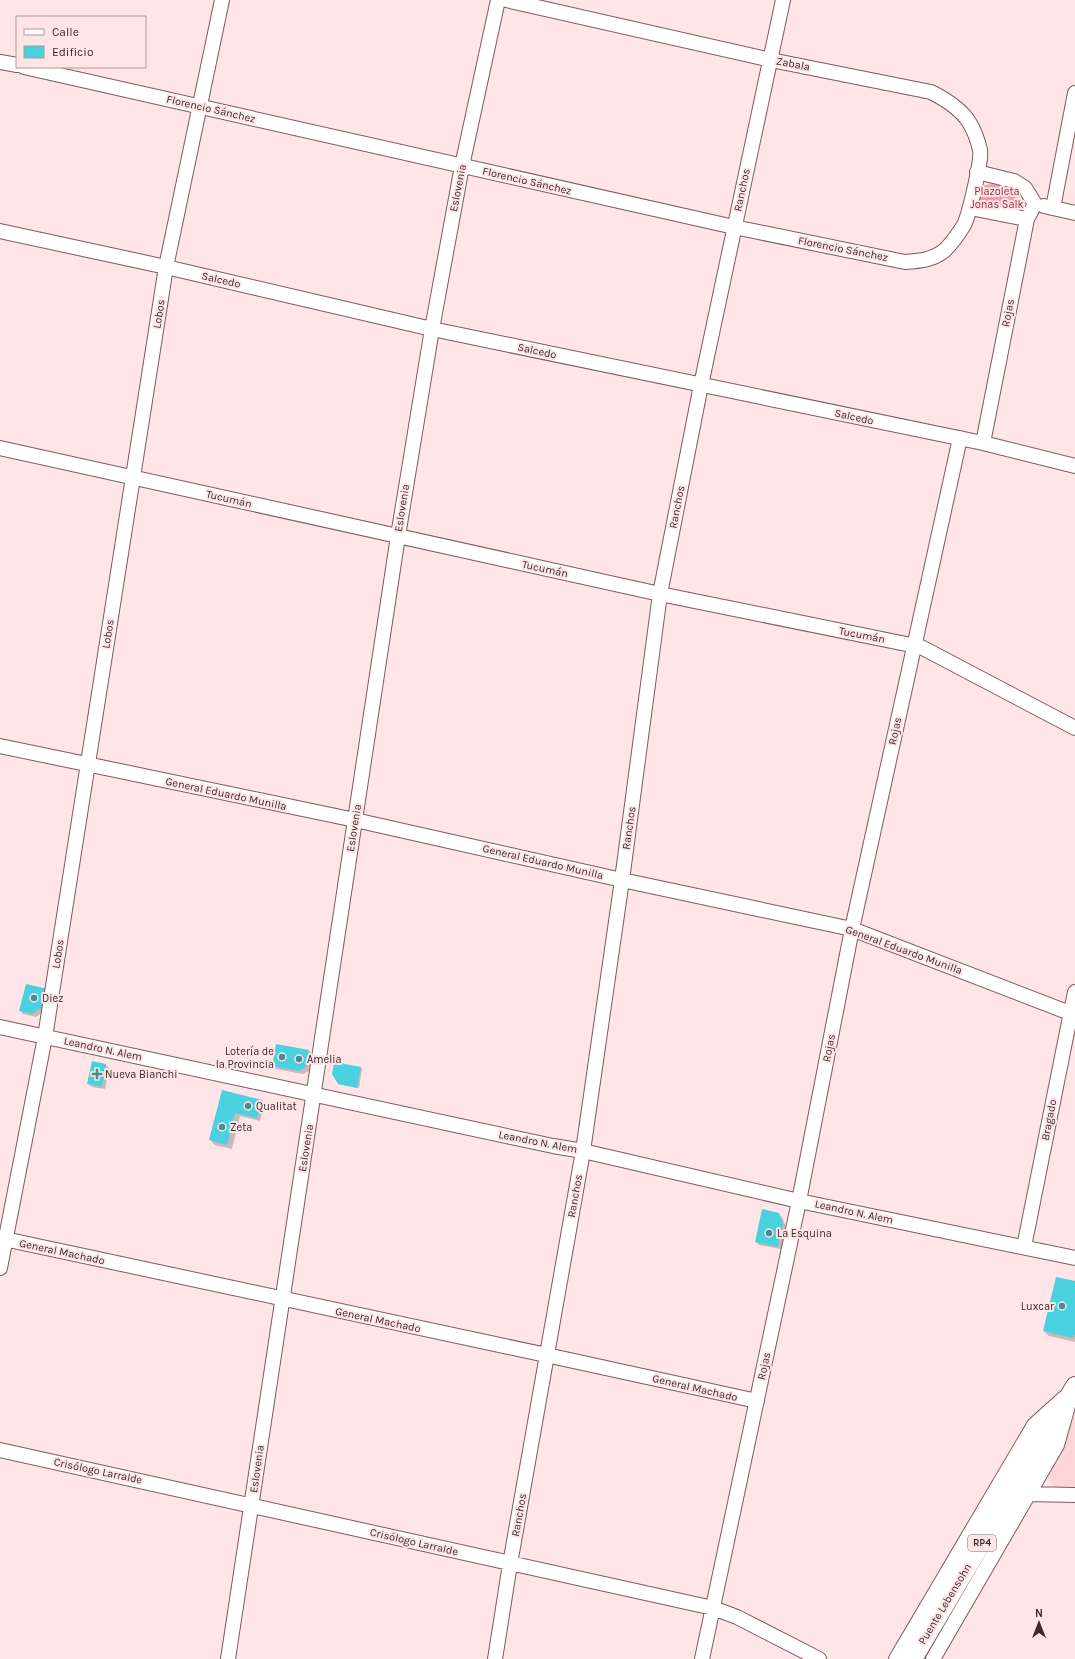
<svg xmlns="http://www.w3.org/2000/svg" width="1075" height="1659" font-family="Karla,sans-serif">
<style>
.built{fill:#fdd5d8}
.green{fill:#fc9ba5}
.shadow{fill:#0003}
.building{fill:#49d1df}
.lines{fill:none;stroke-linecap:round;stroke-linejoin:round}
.minor-casing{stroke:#7d5a5d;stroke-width:16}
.major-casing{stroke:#7d5a5d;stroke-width:20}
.minor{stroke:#fff;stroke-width:14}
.major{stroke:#fff;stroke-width:18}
.poi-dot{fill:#468d94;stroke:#ffe5e7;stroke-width:1.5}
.labels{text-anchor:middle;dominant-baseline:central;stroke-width:4;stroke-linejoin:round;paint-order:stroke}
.shield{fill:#ffe5e7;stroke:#756264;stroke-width:1}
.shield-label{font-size:10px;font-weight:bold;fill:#3a2a2c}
.street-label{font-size:11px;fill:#3a2a2c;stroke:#ffe5e7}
.park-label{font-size:11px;fill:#98293f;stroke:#ffe5e7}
.poi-label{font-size:11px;fill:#3a2a2c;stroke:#ffe5e7;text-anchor:start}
</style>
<rect width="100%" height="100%" fill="#ffe5e7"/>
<path class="built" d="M 1075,1415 L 1075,1488 L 1055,1487 L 1049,1481 L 1048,1476 L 1049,1467 Z"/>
<path class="green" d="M 991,184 C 1003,186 1020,189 1015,205 L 1008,210 L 981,203 L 978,199 L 982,186 Z"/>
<path class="shadow" d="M 26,985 L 47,1009 L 36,1017 L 23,1014 L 20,1010 Z
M 309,1051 L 312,1054 L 309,1071 L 303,1074 L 276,1069 L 273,1066 Z
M 93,1062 L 106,1065 L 109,1068 L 105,1089 L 92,1087 L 88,1084 Z
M 361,1068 L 362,1069 L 359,1088 L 338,1084 Z
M 222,1091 L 261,1101 L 264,1104 L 260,1121 L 240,1116 L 232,1149 L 215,1145 L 210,1140 Z
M 778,1214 L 782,1217 L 786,1227 L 781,1249 L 759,1245 L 756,1242 Z
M 1075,1282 L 1075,1342 L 1049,1336 L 1044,1331 Z"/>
<path class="building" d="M 26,984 L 48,989 L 44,1006 L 32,1014 L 19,1011 Z
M 276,1044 L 309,1050 L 306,1067 L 299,1071 L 272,1066 Z
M 92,1061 L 106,1064 L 102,1087 L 87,1084 Z
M 334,1062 L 361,1067 L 357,1088 L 338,1084 L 332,1074 Z
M 222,1090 L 262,1100 L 257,1118 L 235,1113 L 227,1145 L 209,1140 Z
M 762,1209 L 779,1213 L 783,1223 L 778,1247 L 755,1242 Z
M 1056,1277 L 1075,1281 L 1075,1334 L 1073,1338 L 1043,1331 Z"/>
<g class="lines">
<defs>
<path id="minor" d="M 0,62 L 17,65
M 24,67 L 734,227 L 905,262 C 920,261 933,260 945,250 C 952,243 959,233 964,225 C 969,215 982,161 980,150 C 978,141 974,130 969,122 C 960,108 945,99 931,92 L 771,60 L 506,0
M 977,172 L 1014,181 L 1025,188 L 1035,204 L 1027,219 L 983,443
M 1044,206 L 1075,213
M 970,208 L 1027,219
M 1053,208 L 1075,93
M 0,231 L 166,267 L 432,329 L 983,443 L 1075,466
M 0,448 L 660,594 L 921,647 L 1075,728
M 0,746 L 355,820 L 622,880 L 852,929 L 1075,1015
M 0,1027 L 553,1146 L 583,1151 L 799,1201 L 1075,1258
M 0,1238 C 252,1293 505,1345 757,1401
M 1024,1247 L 1075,992
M 0,1268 L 45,1037 L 166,267 L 222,0
M 0,1450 L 713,1608 L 737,1617 L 819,1659
M 1027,1494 L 1075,1495
M 228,1659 L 398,536 L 432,329 L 462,166 L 498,0
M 495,1659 L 510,1564 L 583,1151 L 622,880 L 660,594 L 701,385 L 783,0
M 702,1659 L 799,1201 L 852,929 L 960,438
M 896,1659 L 1034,1425 L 1064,1398
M 933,1659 L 1057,1445 L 1068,1406"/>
<path id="major" d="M 913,1659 L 1075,1386"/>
</defs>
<use href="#minor" class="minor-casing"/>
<use href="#major" class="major-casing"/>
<use href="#minor" class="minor"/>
<use href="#major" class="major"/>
</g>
<g class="poi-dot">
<circle cx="34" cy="998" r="4"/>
<circle cx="282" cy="1057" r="4"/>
<circle cx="299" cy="1059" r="4"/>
<path d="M95 1068h4v4h4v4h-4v4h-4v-4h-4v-4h4z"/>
<circle cx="248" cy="1106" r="4"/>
<circle cx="222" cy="1127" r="4"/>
<circle cx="769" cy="1233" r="4"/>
<circle cx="1062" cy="1306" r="4"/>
</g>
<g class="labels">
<rect class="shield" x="968" y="1535" width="28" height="16" rx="3"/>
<g class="shield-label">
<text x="982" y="1543">RP4</text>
</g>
<g class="street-label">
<text transform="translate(793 64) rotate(11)">Zabala</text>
<text transform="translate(211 109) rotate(13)">Florencio Sánchez</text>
<text transform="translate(527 181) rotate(13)">Florencio Sánchez</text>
<text transform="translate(458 188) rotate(-79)">Eslovenia</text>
<text transform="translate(742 190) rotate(-78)">Ranchos</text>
<text transform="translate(843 249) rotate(11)">Florencio Sánchez</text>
<text transform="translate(221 280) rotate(13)">Salcedo</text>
<text transform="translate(1008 313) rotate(-79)">Rojas</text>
<text transform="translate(159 314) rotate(-81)">Lobos</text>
<text transform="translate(537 351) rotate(12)">Salcedo</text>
<text transform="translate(854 417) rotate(12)">Salcedo</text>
<text transform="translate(229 499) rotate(13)">Tucumán</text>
<text transform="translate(677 507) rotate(-79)">Ranchos</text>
<text transform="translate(402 508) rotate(-81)">Eslovenia</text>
<text transform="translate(545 569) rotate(12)">Tucumán</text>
<text transform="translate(108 634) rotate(-81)">Lobos</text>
<text transform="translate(862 635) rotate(11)">Tucumán</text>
<text transform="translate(895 731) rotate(-78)">Rojas</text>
<text transform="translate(226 794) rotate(12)">General Eduardo Munilla</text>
<text transform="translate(354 828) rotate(-81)">Eslovenia</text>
<text transform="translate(629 828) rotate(-82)">Ranchos</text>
<text transform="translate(543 862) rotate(13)">General Eduardo Munilla</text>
<text transform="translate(904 950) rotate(20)">General Eduardo Munilla</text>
<text transform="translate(58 954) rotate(-81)">Lobos</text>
<text transform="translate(829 1048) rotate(-79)">Rojas</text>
<text transform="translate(103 1049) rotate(12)">Leandro N. Alem</text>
<text transform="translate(1049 1120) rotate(-79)">Bragado</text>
<text transform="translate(538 1142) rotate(11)">Leandro N. Alem</text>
<text transform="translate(306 1148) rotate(-81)">Eslovenia</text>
<text transform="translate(575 1196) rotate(-80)">Ranchos</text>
<text transform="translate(854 1212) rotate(12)">Leandro N. Alem</text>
<text transform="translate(62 1252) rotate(12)">General Machado</text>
<text transform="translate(378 1320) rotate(12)">General Machado</text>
<text transform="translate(764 1366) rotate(-78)">Rojas</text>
<text transform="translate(695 1388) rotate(13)">General Machado</text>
<text transform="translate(257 1469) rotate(-82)">Eslovenia</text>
<text transform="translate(98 1471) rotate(12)">Crisólogo Larralde</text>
<text transform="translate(519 1515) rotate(-80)">Ranchos</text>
<text transform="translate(414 1542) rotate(13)">Crisólogo Larralde</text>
<text transform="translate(945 1604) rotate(-59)">Puente Lebensohn</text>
</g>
<g class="park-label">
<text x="997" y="191">Plazoleta<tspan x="997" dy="13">Jonas Salk</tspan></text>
</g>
<g class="poi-label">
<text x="42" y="998">Diez</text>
<text x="274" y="1051" text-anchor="end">Lotería de<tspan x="274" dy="13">la Provincia</tspan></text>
<text x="307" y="1059">Amelia</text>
<text x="105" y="1074">Nueva Bianchi</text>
<text x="256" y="1106">Qualitat</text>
<text x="230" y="1127">Zeta</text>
<text x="777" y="1233">La Esquina</text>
<text x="1054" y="1306" text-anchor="end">Luxcar</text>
</g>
</g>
<rect x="16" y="16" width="130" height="52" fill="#ffe5e7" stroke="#b09a9c"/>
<rect x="24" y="29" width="20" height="6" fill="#ffffff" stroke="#b09a9c"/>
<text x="52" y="36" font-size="12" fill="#3a2a2c">Calle</text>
<rect x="24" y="46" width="20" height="12" fill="#49d1df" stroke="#b09a9c"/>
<text x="52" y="56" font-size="12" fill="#3a2a2c">Edificio</text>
<g transform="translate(1039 1623)" stroke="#ffe5e7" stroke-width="3" paint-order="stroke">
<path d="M0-3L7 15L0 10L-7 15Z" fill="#3a2a2c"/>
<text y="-6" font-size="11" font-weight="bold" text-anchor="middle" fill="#3a2a2c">N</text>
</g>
</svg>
